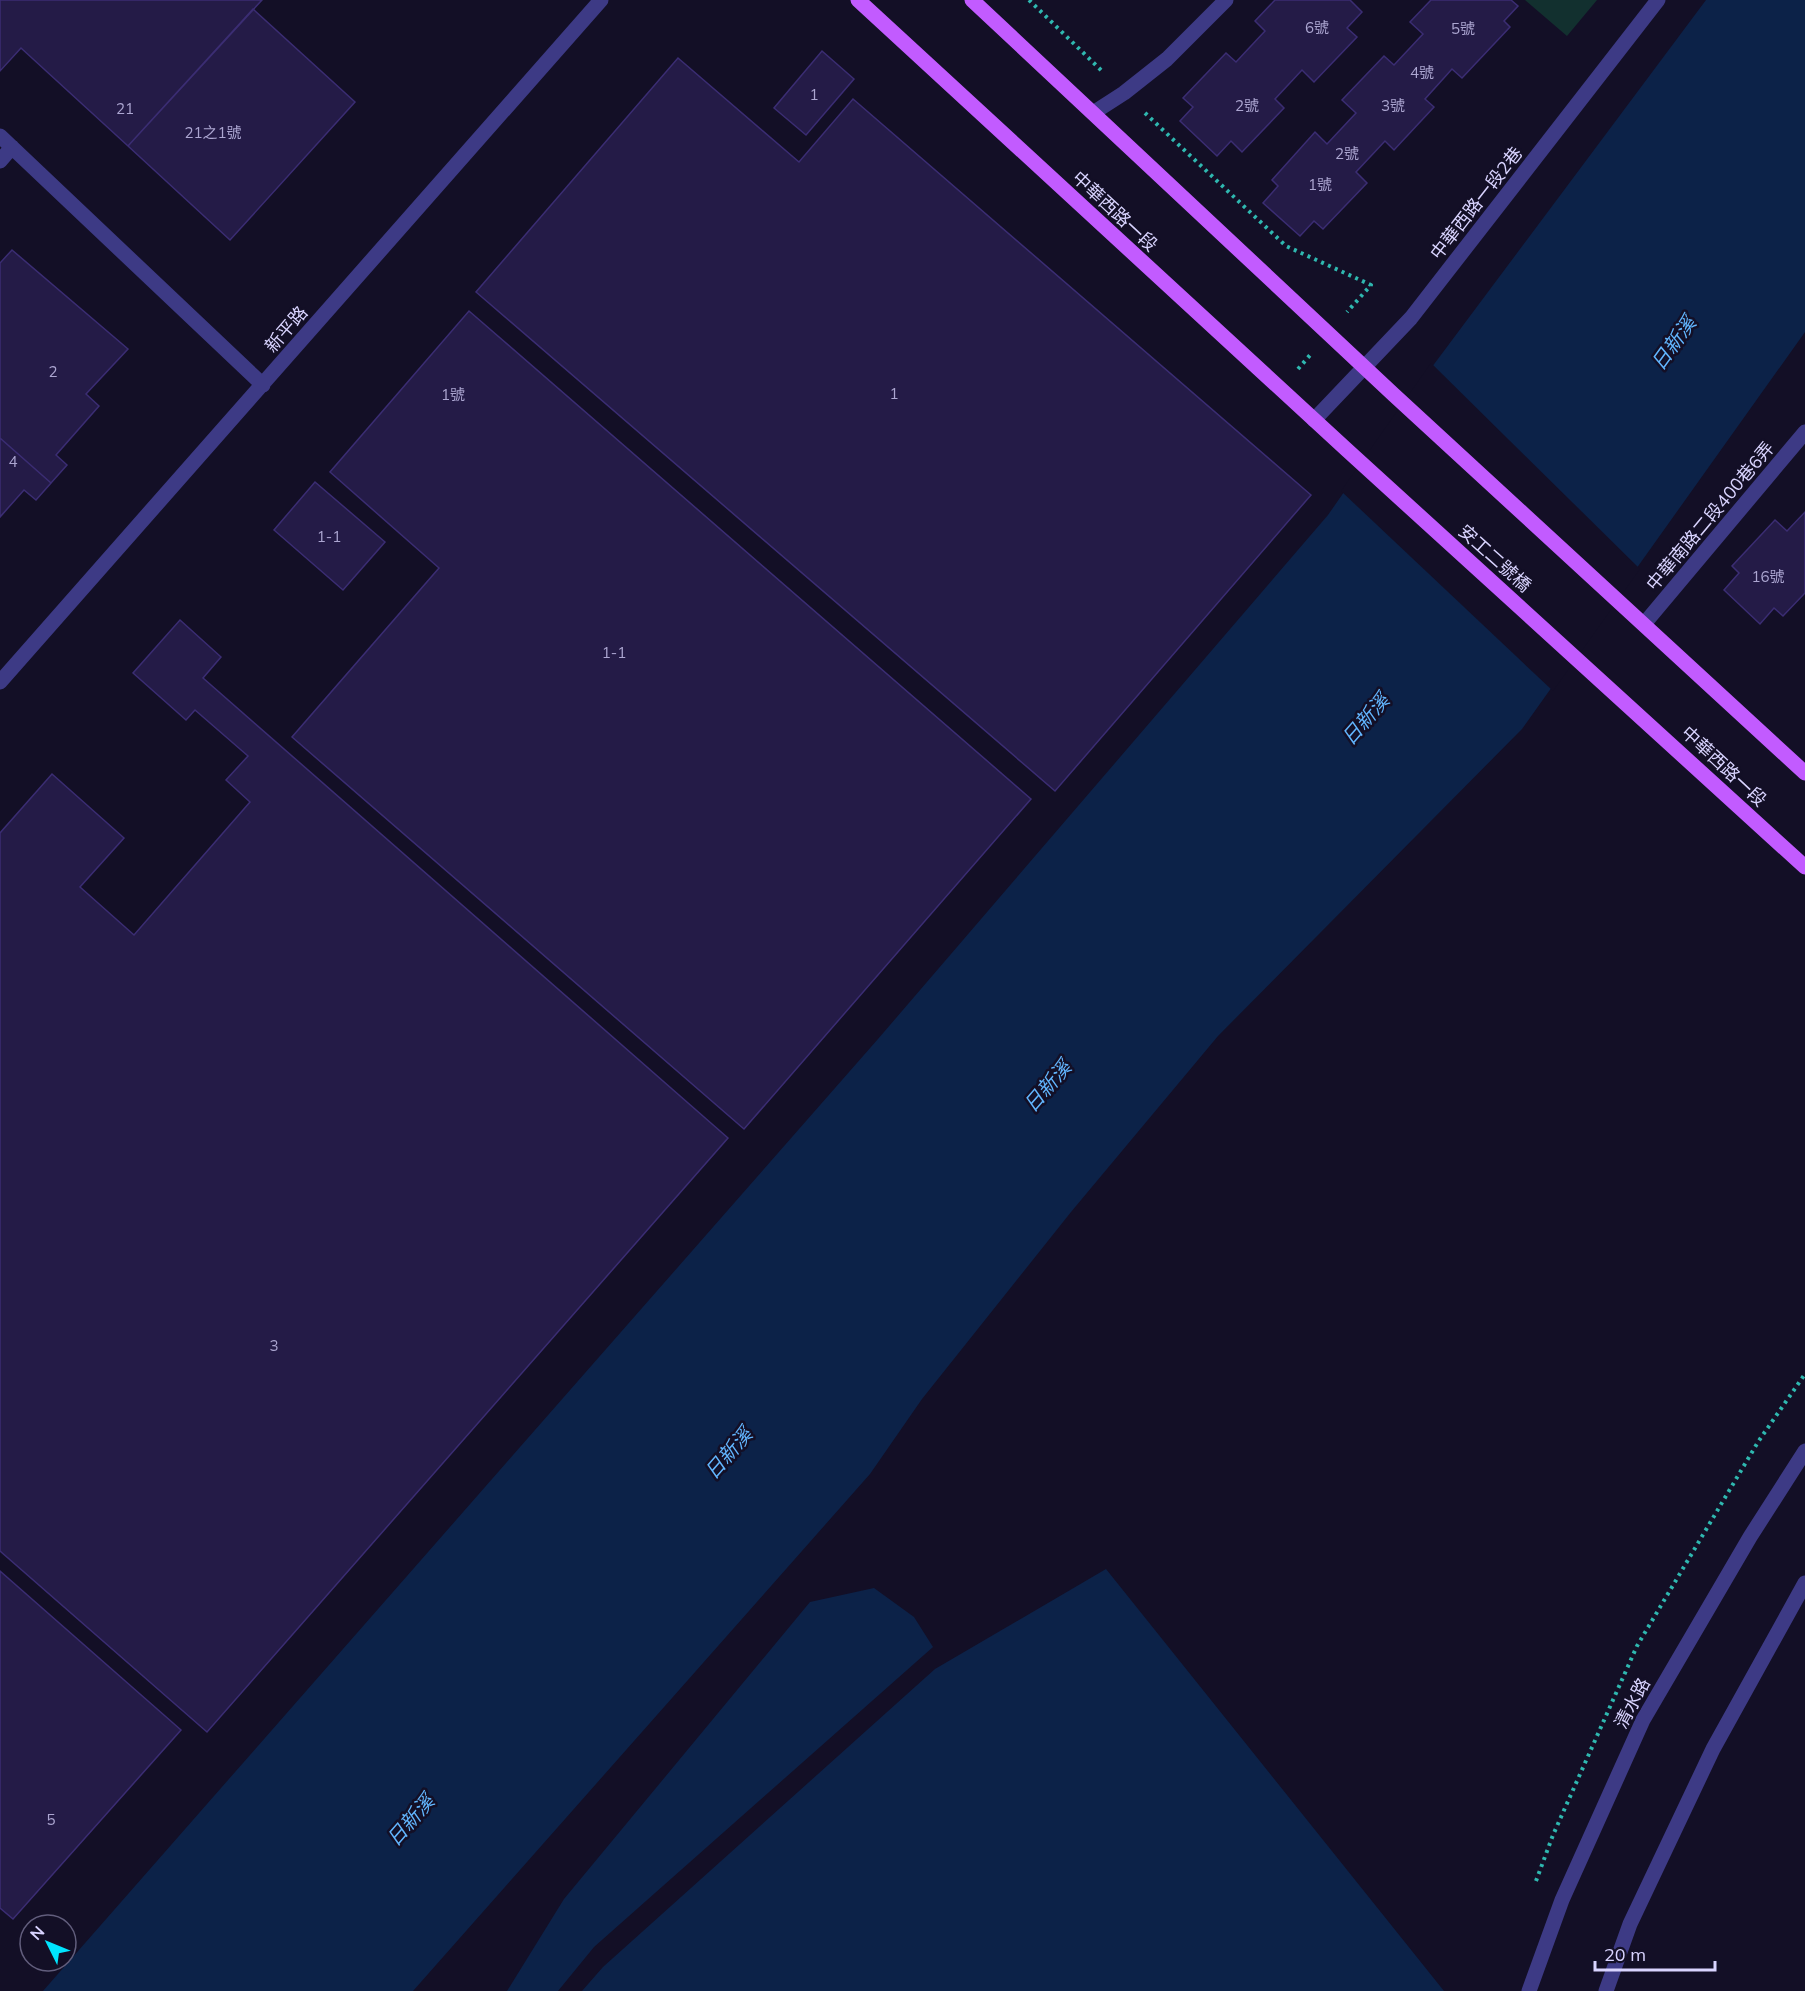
<svg xmlns="http://www.w3.org/2000/svg" width="1805" height="1991" font-family="Mulish,'Noto Sans TC',sans-serif">
<style>
.green{fill:#12302f}
.water{fill:#0c2248}
.pier{fill:#130f26}
.building{fill:#241b47;stroke:#3b2d73;stroke-width:1.5}
.lines{fill:none;stroke-linecap:round;stroke-linejoin:round}
.path{stroke:#2fb8b0;stroke-width:4;stroke-dasharray:3 4.5;stroke-linecap:butt}
.minor{stroke:#3d3a85;stroke-width:15}
.major{stroke:#c25bff;stroke-width:15}
.labels{text-anchor:middle;dominant-baseline:central;stroke-width:5;stroke-linejoin:round;paint-order:stroke}
.number-label{font-size:15px;fill:#aca6d1}
.street-label{font-size:18px;fill:#d9d4ff;stroke:#130f26}
.water-label{font-size:20px;font-style:italic;fill:#62b6ff;stroke:#130f26}
</style>
<rect width="100%" height="100%" fill="#130f26"/>
<path class="green" d="M 1525,0 L 1597,0 L 1567,36 Z"/>
<path class="water" d="M 1706,0 L 1805,0 L 1805,332 L 1522,729 L 1218,1036 L 1071,1212 L 922,1399 L 870,1474 L 413,1991 L 43,1991 L 878,1039 L 1328,515 L 1420,383 Z
M 1106,1569 L 1444,1991 L 582,1991 L 603,1967 L 935,1669 Z
M 874,1588 L 914,1617 L 933,1647 L 594,1947 L 558,1991 L 507,1991 L 564,1899 L 810,1602 Z"/>
<path class="pier" d="M 1431,363 L 1640,569 L 1553,691 L 1341,491 Z"/>
<path class="building" d="M 0,0 L 262,0 L 128,146 L 21,48 L 0,71 Z
M 1275,0 L 1350,0 L 1362,12 L 1347,28 L 1357,37 L 1314,82 L 1302,70 L 1275,99 L 1284,108 L 1242,152 L 1231,141 L 1217,156 L 1180,121 L 1193,107 L 1183,98 L 1226,53 L 1236,62 L 1265,31 L 1255,21 Z
M 1431,0 L 1511,0 L 1518,6 L 1504,21 L 1510,27 L 1462,78 L 1452,69 L 1425,99 L 1434,107 L 1394,150 L 1385,141 L 1356,172 L 1367,183 L 1323,229 L 1314,221 L 1300,236 L 1263,203 L 1278,186 L 1272,180 L 1315,132 L 1327,144 L 1356,113 L 1342,100 L 1384,56 L 1394,65 L 1423,34 L 1410,22 Z
M 253,9 L 355,102 L 230,240 L 128,146 Z
M 822,51 L 854,79 L 806,135 L 774,108 Z
M 678,58 L 799,162 L 853,99 L 1311,495 L 1055,791 L 476,292 Z
M 12,250 L 128,349 L 86,394 L 99,406 L 56,455 L 67,465 L 51,483 L 0,438 L 0,263 Z
M 469,311 L 1031,799 L 744,1129 L 292,737 L 439,568 L 330,472 Z
M 0,438 L 51,483 L 36,500 L 24,490 L 0,517 Z
M 315,482 L 385,542 L 343,590 L 274,530 Z
M 1805,512 L 1805,593 L 1783,616 L 1774,608 L 1760,624 L 1724,590 L 1739,573 L 1732,566 L 1775,520 L 1787,531 Z
M 180,620 L 221,657 L 203,678 L 728,1138 L 207,1732 L 0,1551 L 0,833 L 52,774 L 124,838 L 80,887 L 134,935 L 250,802 L 226,780 L 248,756 L 195,710 L 186,720 L 133,673 Z
M 0,1571 L 181,1730 L 13,1919 L 0,1908 Z"/>
<g class="lines">
<path class="path" d="M 1029,0 L 1103,72
M 1145,113 L 1286,246 L 1371,285 L 1347,312
M 1298,369 L 1311,354
M 1536,1881 L 1553,1835 L 1637,1646 L 1758,1442 L 1805,1374"/>
<path class="minor" d="M 1093,113 L 1124,93 L 1167,59 L 1226,0
M 0,136 L 263,385
M 0,161 L 12,147
M 1314,420 L 1411,318 L 1658,0
M 1644,624 L 1805,432
M 0,682 L 601,0
M 1529,1991 L 1562,1900 L 1643,1720 L 1750,1537 L 1805,1451
M 1606,1991 L 1630,1924 L 1713,1749 L 1805,1583"/>
<path class="major" d="M 858,0 L 1347,450 L 1805,867
M 972,0 L 1394,395 L 1805,773"/>
</g>
<g class="labels">
<g class="number-label">
<text x="1317" y="27">6號</text>
<text x="1463" y="28">5號</text>
<text x="1422" y="72">4號</text>
<text x="814" y="94">1</text>
<text x="1247" y="105">2號</text>
<text x="1393" y="105">3號</text>
<text x="125" y="108">21</text>
<text x="213" y="132">21之1號</text>
<text x="1347" y="153">2號</text>
<text x="1320" y="184">1號</text>
<text x="53" y="371">2</text>
<text x="894" y="393">1</text>
<text x="453" y="394">1號</text>
<text x="13" y="461">4</text>
<text x="329" y="536">1-1</text>
<text x="1768" y="576">16號</text>
<text x="614" y="652">1-1</text>
<text x="274" y="1345">3</text>
<text x="51" y="1819">5</text>
</g>
<g class="street-label">
<text transform="translate(1476 203) rotate(-52)">中華西路一段2巷</text>
<text transform="translate(1115 211) rotate(43)">中華西路一段</text>
<text transform="translate(286 329) rotate(-49)">新平路</text>
<text transform="translate(1710 516) rotate(-50)">中華南路二段400巷6弄</text>
<text transform="translate(1495 558) rotate(42)">安工二號橋</text>
<text transform="translate(1724 766) rotate(43)">中華西路一段</text>
<text transform="translate(1632 1703) rotate(-62)">清水路</text>
</g>
<g class="water-label">
<text transform="translate(1673 343) rotate(-54)">日新溪</text>
<text transform="translate(1365 719) rotate(-49)">日新溪</text>
<text transform="translate(1047 1086) rotate(-49)">日新溪</text>
<text transform="translate(728 1453) rotate(-49)">日新溪</text>
<text transform="translate(410 1820) rotate(-49)">日新溪</text>
</g>
</g>
<g transform="translate(48 1943) rotate(313)"><circle r="28" fill="#130f26" stroke="#625e7d" stroke-width="1.5"/>
<path d="M0-4.5L10 22L0 15L-10 22Z" fill="#00e5ff"/>
<text y="-9" font-size="16" font-weight="bold" text-anchor="middle" fill="#d9d4ff">N</text>
</g>
<path d="M1595 1961v9h120v-9" fill="none" stroke="#d9d4ff" stroke-width="3"/>
<text x="1604" y="1961" font-size="18" fill="#d9d4ff" stroke="#130f26" stroke-width="4.5" paint-order="stroke">20 m</text>
</svg>
